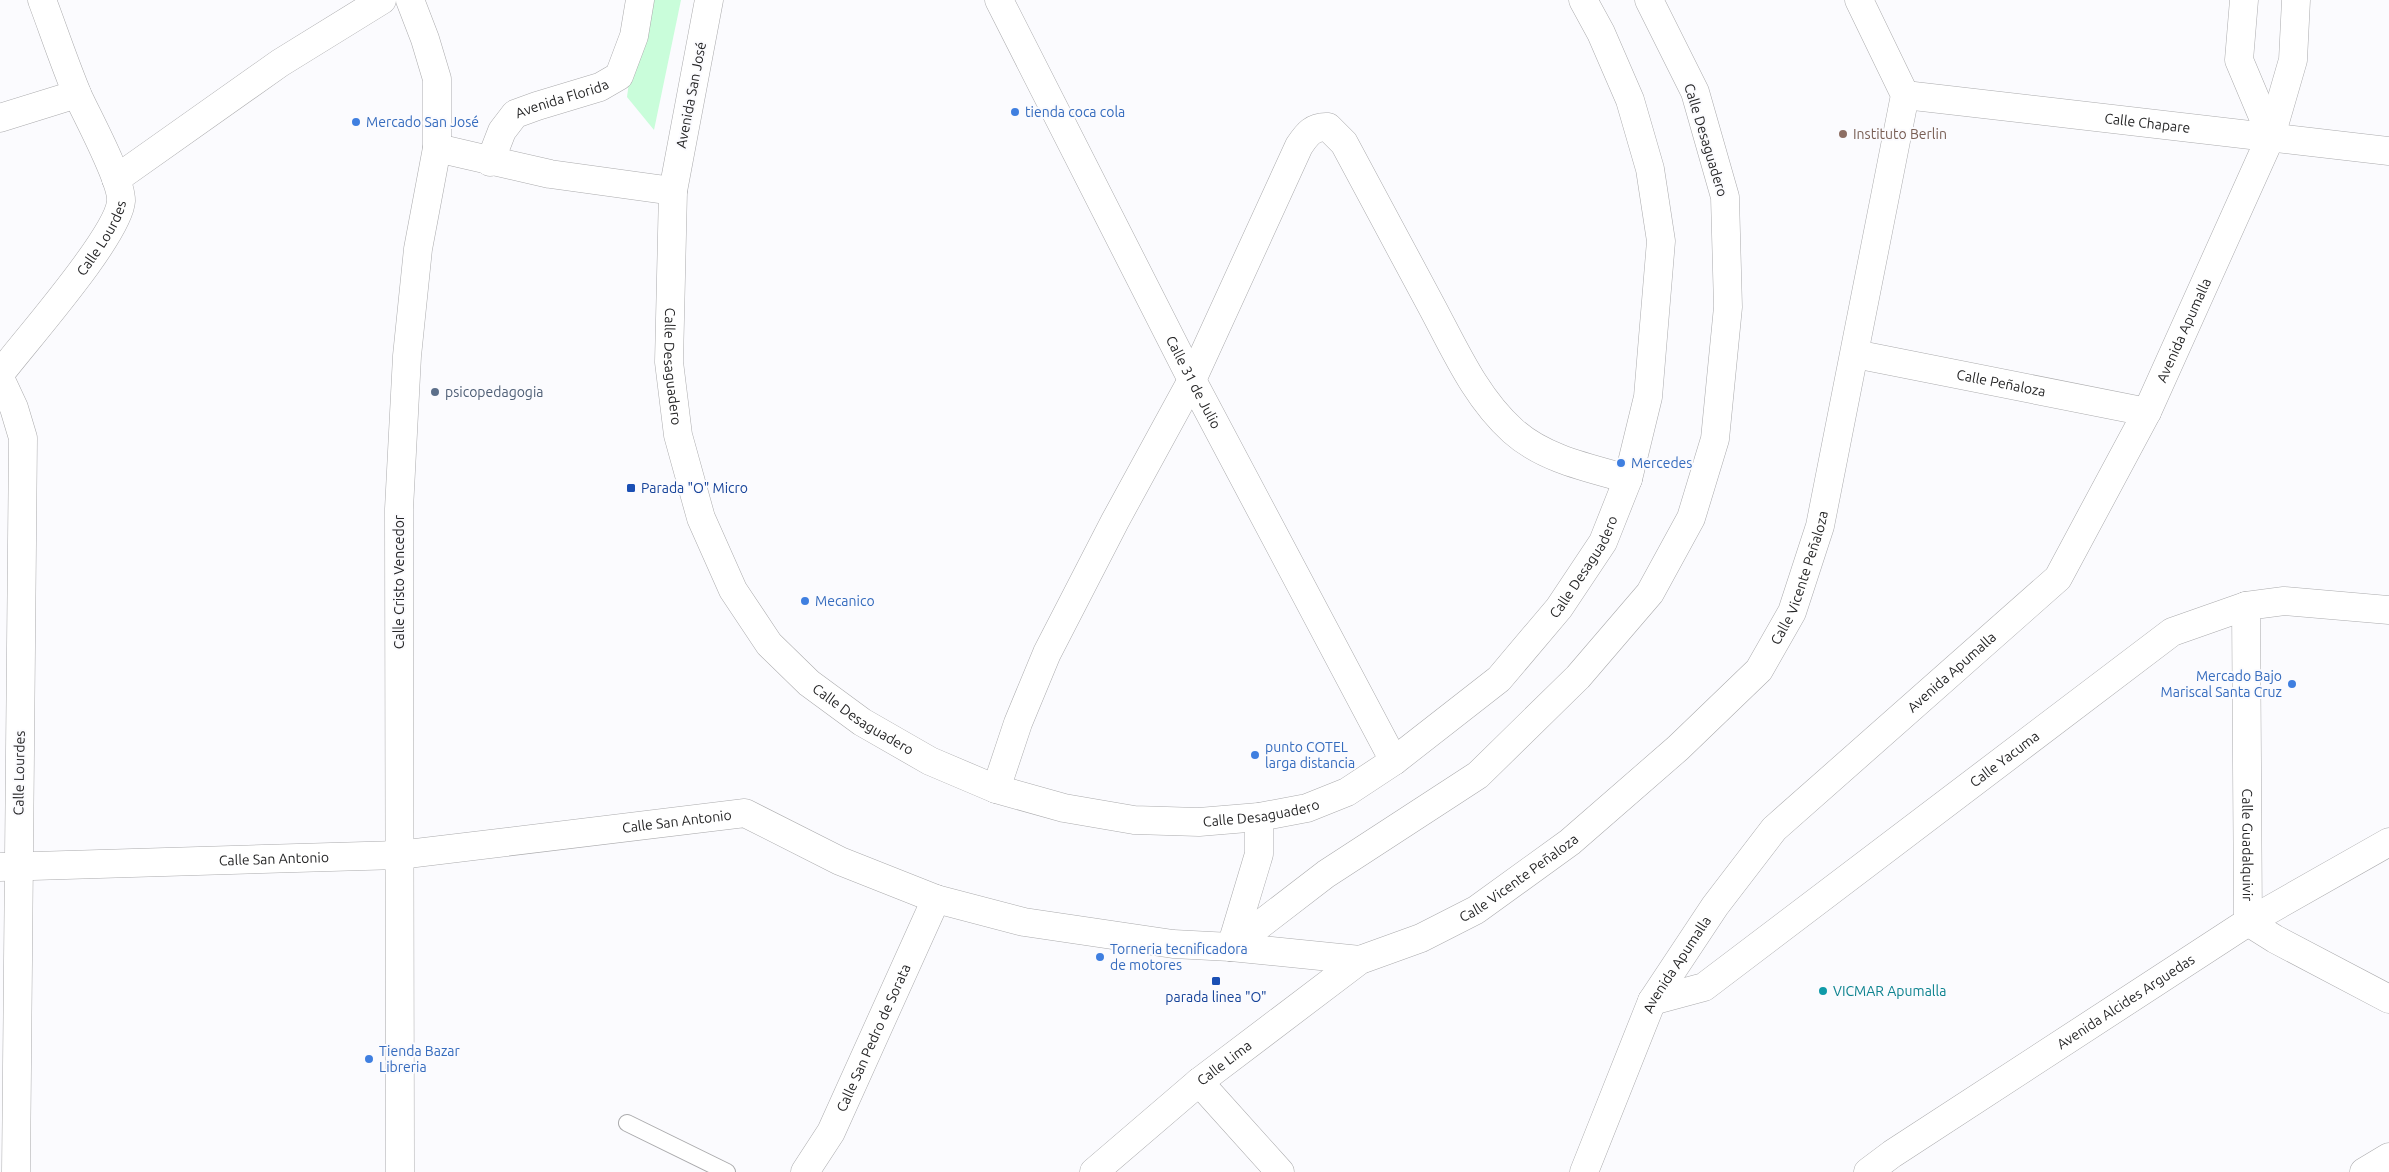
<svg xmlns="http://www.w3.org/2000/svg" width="2389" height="1172" font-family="Ubuntu,sans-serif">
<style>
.green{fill:#c9fdda}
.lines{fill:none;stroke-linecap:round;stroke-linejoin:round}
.lane-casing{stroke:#ababad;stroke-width:18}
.street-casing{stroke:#ababad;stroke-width:29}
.lane{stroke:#fff;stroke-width:16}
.street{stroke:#fff;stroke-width:28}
.shop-dot{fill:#3f7fe0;stroke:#fbfbfe;stroke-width:2}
.education-dot{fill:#8d6e63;stroke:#fbfbfe;stroke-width:2}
.service-dot{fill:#5c6f8a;stroke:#fbfbfe;stroke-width:2}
.transit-dot{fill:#1a4fb4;stroke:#fbfbfe;stroke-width:2}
.culture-dot{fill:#0f9aa8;stroke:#fbfbfe;stroke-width:2}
.labels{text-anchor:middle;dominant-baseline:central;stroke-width:4;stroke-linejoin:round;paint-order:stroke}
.street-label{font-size:14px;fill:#262627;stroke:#fbfbfe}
.shop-label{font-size:14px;fill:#366cbe;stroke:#fbfbfe;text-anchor:start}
.education-label{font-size:14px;fill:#785e54;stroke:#fbfbfe;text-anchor:start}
.service-label{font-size:14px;fill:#4e5e75;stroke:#fbfbfe;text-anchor:start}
.transit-label{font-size:14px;fill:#164399;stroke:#fbfbfe;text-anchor:start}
.culture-label{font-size:14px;fill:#0d838f;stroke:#fbfbfe;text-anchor:start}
</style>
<rect width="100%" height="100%" fill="#fbfbfe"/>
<path class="green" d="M 640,0 L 681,0 L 654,130 L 627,97 Z"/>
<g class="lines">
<defs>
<path id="lane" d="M 627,1123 L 727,1172"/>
<g id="street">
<path id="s1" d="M 709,0 L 673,191 L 669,362 L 678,435 L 701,518 L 733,590 L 769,644 L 809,683 L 862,722 L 930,761 L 996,789 L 1064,808 L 1134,820 L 1199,822 L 1259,817 L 1307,808 L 1347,792 L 1394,761 L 1499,679 L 1559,608 L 1603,542 L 1628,479 L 1648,397 L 1661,241 L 1650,169 L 1630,100 L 1601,33 L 1583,0"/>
<path id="s2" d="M 999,0 L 1192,380 L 1394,761"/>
<path d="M 2244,0 L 2239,60 L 2271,136"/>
<path id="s3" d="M 1905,95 L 2389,151"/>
<path d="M 0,118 L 77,94"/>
<path d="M 437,148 L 550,174 L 673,191"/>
<path id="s4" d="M 490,162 L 502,131 L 515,114 L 537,106 L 600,87 L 619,76 L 634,36 L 640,0"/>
<path d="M 116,179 L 280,63 L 382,0"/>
<path id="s5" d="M 1855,354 L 2147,412"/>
<path id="s6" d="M 0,374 C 25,341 119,235 121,201 C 122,180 88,118 78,96 C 65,65 54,32 42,0"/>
<path d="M 0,378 L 14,408 L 23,438 L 16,1172"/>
<path id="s7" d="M 2246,606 L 2248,922 L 2275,939 L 2389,999"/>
<path d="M 996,789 L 1018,723 L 1047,653 L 1115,521 L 1192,380 L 1299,146 C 1307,134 1313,126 1328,127 L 1344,143 C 1373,198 1403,252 1432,307 C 1455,350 1476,398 1513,431 C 1544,459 1589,468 1628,479"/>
<path id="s8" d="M 0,867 L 399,855 L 745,813 L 840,861 L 936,899 L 1024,922 L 1173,944 L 1231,947 L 1360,960"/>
<path d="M 1231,947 L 1326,874 L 1478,775 L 1578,677 L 1650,593 L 1691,518 L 1715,439 L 1728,307 L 1725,197 L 1695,92 L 1649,0"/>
<path d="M 1231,947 L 1259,854 L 1259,817"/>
<path id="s9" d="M 1652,1001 L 1704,987 L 2172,632 L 2246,606 L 2284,601 L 2389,610"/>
<path d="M 1199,1082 L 1280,1172"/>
<path d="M 400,1172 L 399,509 L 407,356 L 418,249 L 437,148 L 437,79 L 425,39 L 410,0"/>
<path id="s10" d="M 805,1172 L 831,1132 L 936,899"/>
<path id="s11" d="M 1094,1172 L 1199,1082 L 1360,960 L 1421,938 L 1476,910 L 1570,842 L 1678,748 L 1759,670 L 1792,612 L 1820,526 L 1905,95 L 1859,0"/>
<path id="s12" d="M 1584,1172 L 1652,1001 L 1715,906 L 1774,829 L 2058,578 L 2147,412 L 2271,136 L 2293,60 L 2296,0"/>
<path id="s13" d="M 1868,1172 L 1892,1154 L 2248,922 L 2389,842"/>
<path d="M 2364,1172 L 2389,1157"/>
</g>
</defs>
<use href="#lane" class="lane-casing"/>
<use href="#street" class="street-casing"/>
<use href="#lane" class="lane"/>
<use href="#street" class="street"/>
</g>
<g class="shop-dot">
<circle cx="1015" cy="112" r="5"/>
<circle cx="356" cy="122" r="5"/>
<circle cx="1621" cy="463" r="5"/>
<circle cx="805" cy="601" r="5"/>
<circle cx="2292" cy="684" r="5"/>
<circle cx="1255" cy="755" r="5"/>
<circle cx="1100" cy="957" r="5"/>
<circle cx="369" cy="1059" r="5"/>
</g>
<circle class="education-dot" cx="1843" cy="134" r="5"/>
<circle class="service-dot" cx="435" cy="392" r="5"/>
<g class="transit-dot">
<rect x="626" y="483" width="10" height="10" rx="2.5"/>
<rect x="1211" y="976" width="10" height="10" rx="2.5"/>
</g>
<circle class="culture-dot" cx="1823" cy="991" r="5"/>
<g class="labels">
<g class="street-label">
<text transform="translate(691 95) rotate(-79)">Avenida San José</text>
<text stroke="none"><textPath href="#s4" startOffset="104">Avenida Florida</textPath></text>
<text stroke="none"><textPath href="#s3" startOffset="244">Calle Chapare</textPath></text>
<text transform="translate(1706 140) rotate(73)">Calle Desaguadero</text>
<text stroke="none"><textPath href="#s6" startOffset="170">Calle Lourdes</textPath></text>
<text stroke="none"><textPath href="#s12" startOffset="1052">Avenida Apumalla</textPath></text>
<text stroke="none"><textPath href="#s1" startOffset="370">Calle Desaguadero</textPath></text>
<text stroke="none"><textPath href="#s2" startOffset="429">Calle 31 de Julio</textPath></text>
<text stroke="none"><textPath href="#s5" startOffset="149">Calle Peñaloza</textPath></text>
<text stroke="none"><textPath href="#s1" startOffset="1630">Calle Desaguadero</textPath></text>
<text stroke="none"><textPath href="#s11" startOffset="940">Calle Vicente Peñaloza</textPath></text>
<text transform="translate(399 582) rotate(-90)">Calle Cristo Vencedor</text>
<text stroke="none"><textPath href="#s12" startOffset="632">Avenida Apumalla</textPath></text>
<text stroke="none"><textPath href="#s1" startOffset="790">Calle Desaguadero</textPath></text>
<text stroke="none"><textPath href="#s9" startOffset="431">Calle Yacuma</textPath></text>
<text transform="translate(19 773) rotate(-89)">Calle Lourdes</text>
<text stroke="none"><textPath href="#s1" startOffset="1210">Calle Desaguadero</textPath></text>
<text stroke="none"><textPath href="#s8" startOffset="679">Calle San Antonio</textPath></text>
<text stroke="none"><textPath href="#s7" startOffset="239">Calle Guadalquivir</textPath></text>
<text stroke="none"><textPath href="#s8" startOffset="274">Calle San Antonio</textPath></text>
<text stroke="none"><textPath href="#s11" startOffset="520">Calle Vicente Peñaloza</textPath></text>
<text stroke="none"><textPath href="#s12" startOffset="228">Avenida Apumalla</textPath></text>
<text stroke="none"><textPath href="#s13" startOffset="309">Avenida Alcides Arguedas</textPath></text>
<text stroke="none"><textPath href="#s10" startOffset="151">Calle San Pedro de Sorata</textPath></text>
<text stroke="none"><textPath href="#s11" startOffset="170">Calle Lima</textPath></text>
</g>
<g class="shop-label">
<text x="1025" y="112">tienda coca cola</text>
<text x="366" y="122">Mercado San José</text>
<text x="1631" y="463">Mercedes</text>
<text x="815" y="601">Mecanico</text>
<text x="2282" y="676" text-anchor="end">Mercado Bajo<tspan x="2282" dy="16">Mariscal Santa Cruz</tspan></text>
<text x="1265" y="747">punto COTEL<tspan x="1265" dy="16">larga distancia</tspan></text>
<text x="1110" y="949">Torneria tecnificadora<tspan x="1110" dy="16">de motores</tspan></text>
<text x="379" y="1051">Tienda Bazar<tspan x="379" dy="16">Libreria</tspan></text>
</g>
<g class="education-label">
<text x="1853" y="134">Instituto Berlin</text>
</g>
<g class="service-label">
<text x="445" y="392">psicopedagogia</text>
</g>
<g class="transit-label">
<text x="641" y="488">Parada "O" Micro</text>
<text x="1216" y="997" text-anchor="middle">parada linea "O"</text>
</g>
<g class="culture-label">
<text x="1833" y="991">VICMAR Apumalla</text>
</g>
</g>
</svg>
